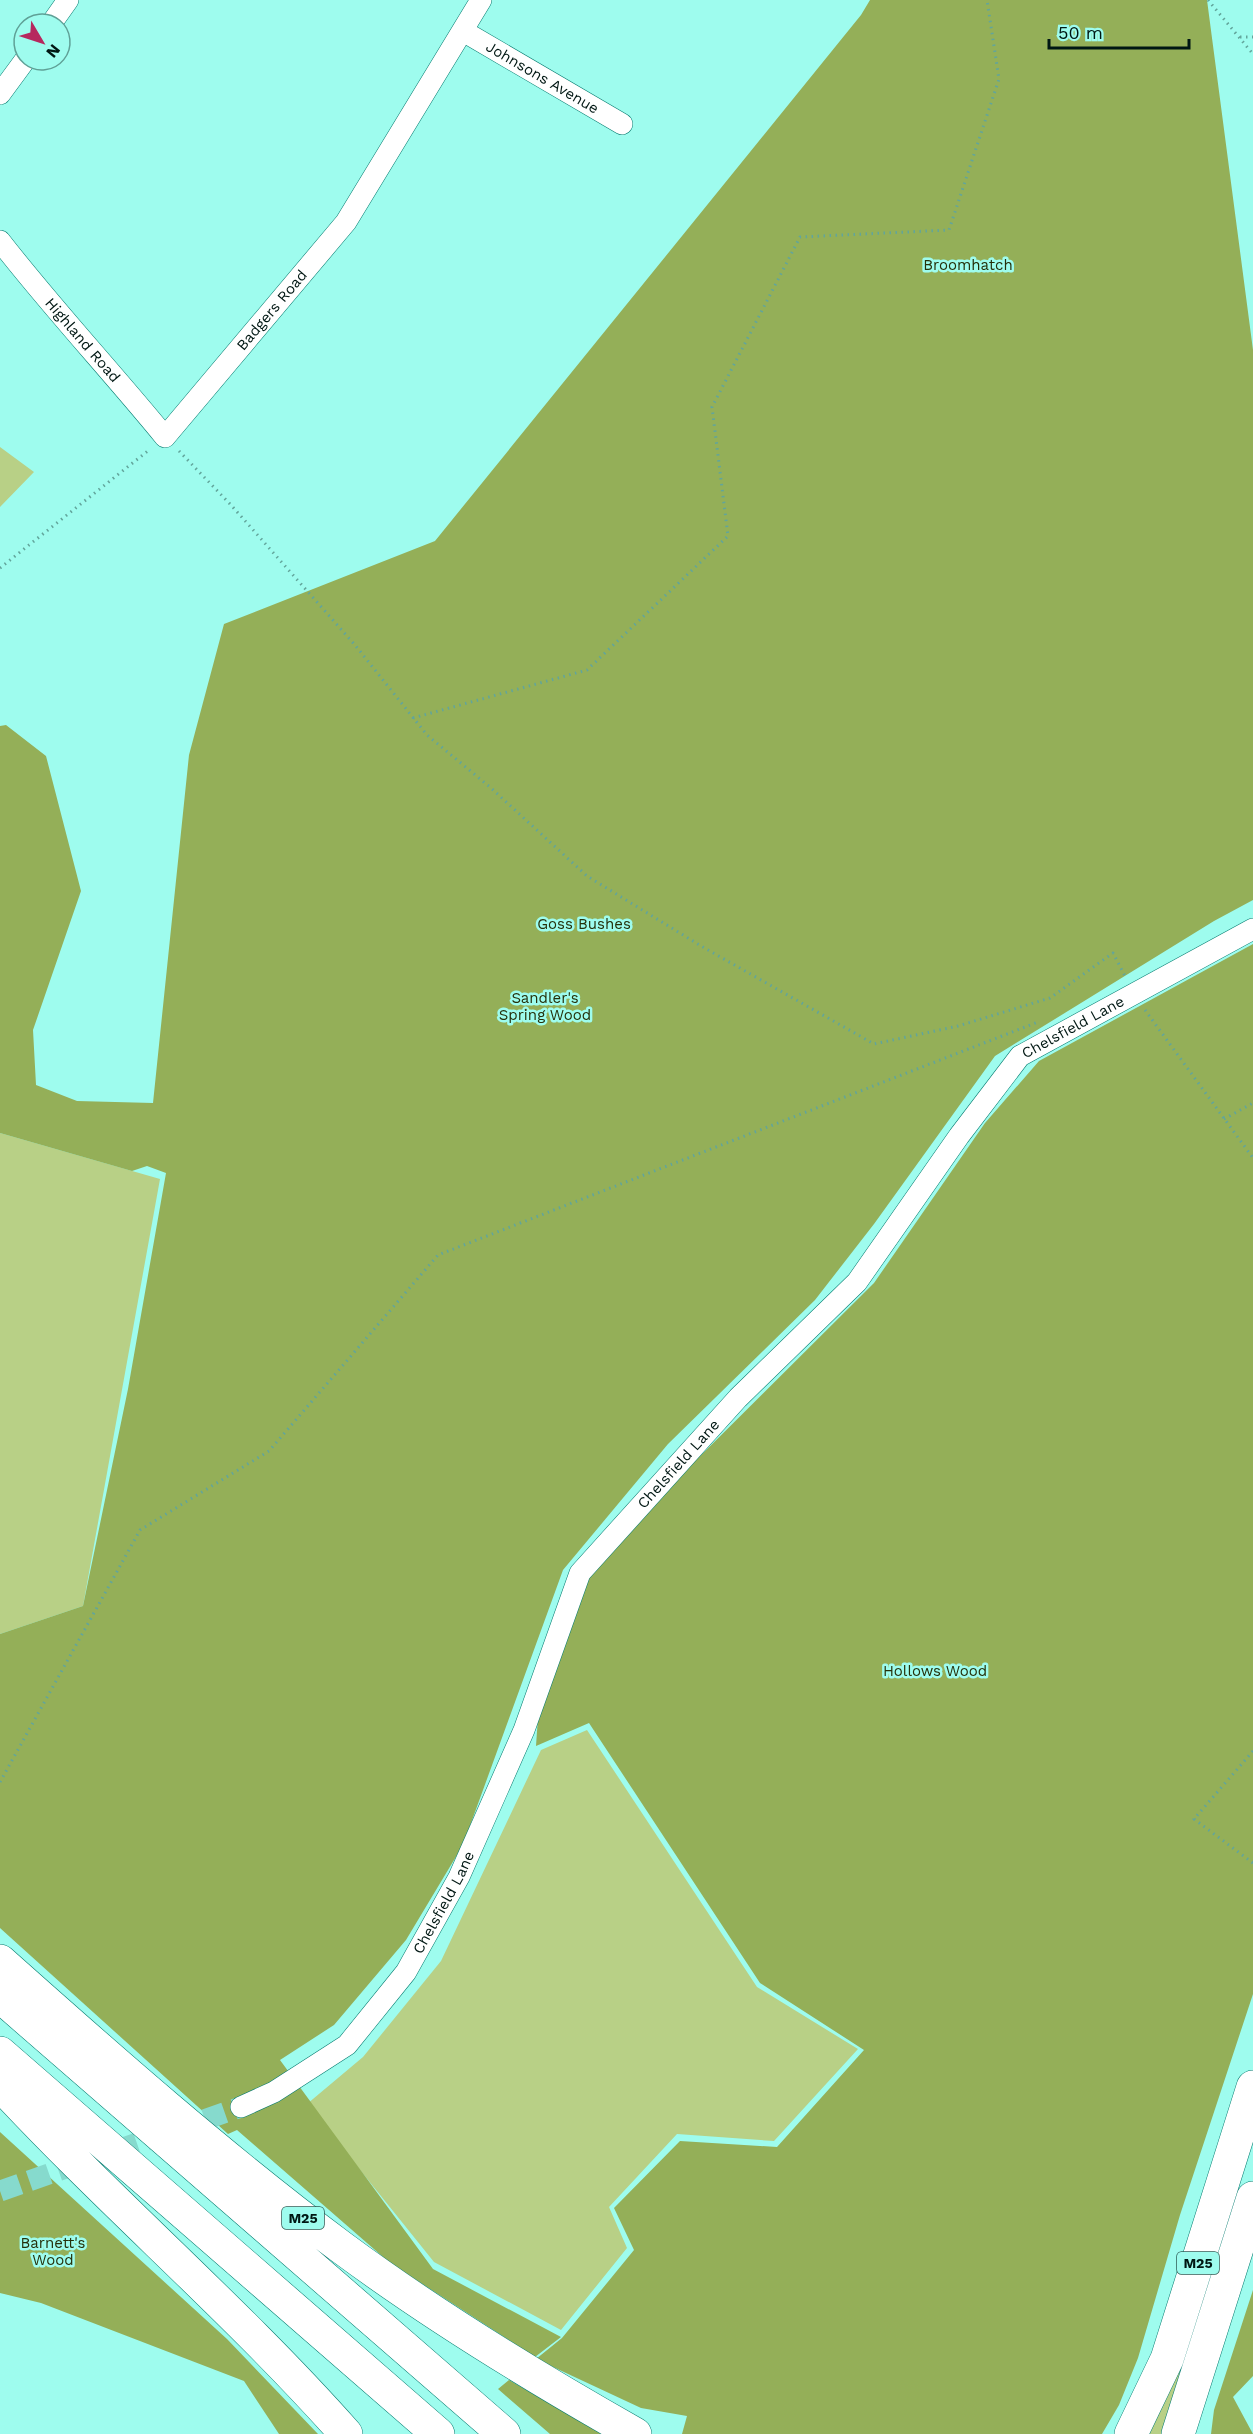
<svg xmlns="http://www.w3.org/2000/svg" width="1253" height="2434" font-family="'Work Sans',sans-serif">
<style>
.green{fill:#b8d086}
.forest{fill:#94af58}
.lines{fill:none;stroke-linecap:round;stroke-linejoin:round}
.street-tunnel{stroke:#86dacd;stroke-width:21;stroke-dasharray:21 10;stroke-linecap:butt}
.street-casing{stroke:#047b6f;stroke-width:22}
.highway-casing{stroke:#047b6f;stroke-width:34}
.path{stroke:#62a59b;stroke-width:3;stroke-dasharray:1.5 4.5;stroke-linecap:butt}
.street{stroke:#fff;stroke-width:21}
.highway{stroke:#fff;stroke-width:33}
.labels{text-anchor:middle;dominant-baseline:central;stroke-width:5;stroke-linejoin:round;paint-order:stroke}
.shield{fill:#9efcee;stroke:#2f5c55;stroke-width:1.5}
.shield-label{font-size:14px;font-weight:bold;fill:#001713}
.street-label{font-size:15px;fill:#001713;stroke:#9efcee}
.park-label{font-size:15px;fill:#25300a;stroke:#9efcee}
</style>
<rect width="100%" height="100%" fill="#9efcee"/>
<path class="green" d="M 0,447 L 34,472 L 0,507 Z
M 0,1133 L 160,1179 L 83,1606 L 0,1634 Z
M 587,1730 L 757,1987 L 858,2049 L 774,2141 L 677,2134 L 609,2207 L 627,2248 L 561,2330 L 434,2262 L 307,2104 L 363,2057 L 441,1961 L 541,1750 Z
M 1178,2370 L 1185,2372 L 1165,2434 L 1147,2434 Z"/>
<path class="forest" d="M 870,0 L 1207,0 L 1253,350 L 1253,900 L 1214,921 L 995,1056 L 874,1224 L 815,1300 L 668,1444 L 563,1570 L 463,1845 L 406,1940 L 334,2025 L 280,2060 L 433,2269 L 561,2337 L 535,2357 L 390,2263 L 237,2130 L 228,2134 L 0,1928 L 0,1634 L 83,1606 L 128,1389 L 166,1173 L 147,1166 L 132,1171 L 0,1133 L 0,726 L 6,725 L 46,756 L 81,891 L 33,1030 L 36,1085 L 77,1101 L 153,1103 L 189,755 L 224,624 L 435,541 L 861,15 Z
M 1253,944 L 1253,1994 L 1180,2215 L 1138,2358 L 1119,2405 L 1102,2434 L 682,2434 L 687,2416 L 641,2408 L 536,2359 L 562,2338 L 634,2250 L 614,2208 L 680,2141 L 777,2147 L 864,2050 L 760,1983 L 589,1723 L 536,1746 L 538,1717 L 588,1578 L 660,1496 L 874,1283 L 985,1123 L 1039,1061 Z
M 0,2132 L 227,2339 L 318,2434 L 279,2434 L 244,2381 L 41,2303 L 0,2293 Z
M 1253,2290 L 1253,2376 L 1233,2397 L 1253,2434 L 1211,2434 L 1214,2410 Z
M 509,2380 L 602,2434 L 550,2434 L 498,2389 Z"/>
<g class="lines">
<path class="street-tunnel" d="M 0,2191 L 241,2107"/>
<defs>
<g id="street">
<path d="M 51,24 L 68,0"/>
<path id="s1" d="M 463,31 L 622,124"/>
<path d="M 0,94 L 25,60"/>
<path id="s2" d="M 0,241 C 53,309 111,371 165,437 L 346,222 L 481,0"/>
<path id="s3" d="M 241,2107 L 274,2092 L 347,2045 L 406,1972 L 459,1877 L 524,1730 L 580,1573 L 738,1398 L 857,1282 L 959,1136 L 1020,1056 L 1253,929"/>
</g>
<path id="highway" d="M 0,1961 C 111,2060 222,2158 341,2247 C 434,2316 534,2377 635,2434
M 0,1996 L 504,2434
M 0,2053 L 438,2434
M 0,2084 C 111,2204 237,2311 346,2434
M 1131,2434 L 1167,2359 L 1253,2087
M 1178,2434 L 1253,2198"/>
</defs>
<use href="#street" class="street-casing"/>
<use href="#highway" class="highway-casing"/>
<path class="path" d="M 1208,0 L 1253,54
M 1240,37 L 1253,37
M 179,451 L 231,505 L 355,645 L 427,735 L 491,788 L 587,876 L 701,946 L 874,1044 L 958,1026 L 1050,998 L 1113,953 L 1125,976
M 0,568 L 149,450
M 413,718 L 587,670 L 728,536 L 712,407 L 800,237 L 949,230 L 999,79 L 987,0
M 1145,1010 L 1253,1158
M 1224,1119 L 1253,1103
M 1253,1751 L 1194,1819 L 1253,1863
M 0,1782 L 140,1530 L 269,1451 L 438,1255 L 1038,1022"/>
<use href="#street" class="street"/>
<use href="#highway" class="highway"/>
</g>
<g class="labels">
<g class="shield">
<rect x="282" y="2207" width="42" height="22" rx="4.5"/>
<rect x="1177" y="2252" width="42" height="22" rx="4.5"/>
</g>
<g class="shield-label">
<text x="303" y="2218">M25</text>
<text x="1198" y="2263">M25</text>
</g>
<g class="street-label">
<text stroke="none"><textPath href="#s1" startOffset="92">Johnsons Avenue</textPath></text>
<text stroke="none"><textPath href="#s2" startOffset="422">Badgers Road</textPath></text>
<text stroke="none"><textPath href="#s2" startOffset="129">Highland Road</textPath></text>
<text stroke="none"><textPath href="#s3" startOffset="1394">Chelsfield Lane</textPath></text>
<text stroke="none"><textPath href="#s3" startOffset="800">Chelsfield Lane</textPath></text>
<text stroke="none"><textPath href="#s3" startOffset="296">Chelsfield Lane</textPath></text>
</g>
<g class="park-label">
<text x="968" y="265">Broomhatch</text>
<text x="584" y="924">Goss Bushes</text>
<text x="545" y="998">Sandler's<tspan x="545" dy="17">Spring Wood</tspan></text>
<text x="935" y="1671">Hollows Wood</text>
<text x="53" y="2243">Barnett's<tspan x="53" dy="17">Wood</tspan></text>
</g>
</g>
<g transform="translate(42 42) rotate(129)"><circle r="28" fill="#9efcee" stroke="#5fa096" stroke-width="1.5"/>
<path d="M0-4.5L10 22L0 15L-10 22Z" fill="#b6285e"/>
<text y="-9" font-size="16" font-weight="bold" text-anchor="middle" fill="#001713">N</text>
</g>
<path d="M1049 39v9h140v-9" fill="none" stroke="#001713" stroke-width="3"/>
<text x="1058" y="39" font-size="18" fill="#001713" stroke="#9efcee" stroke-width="4.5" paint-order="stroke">50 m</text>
</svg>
